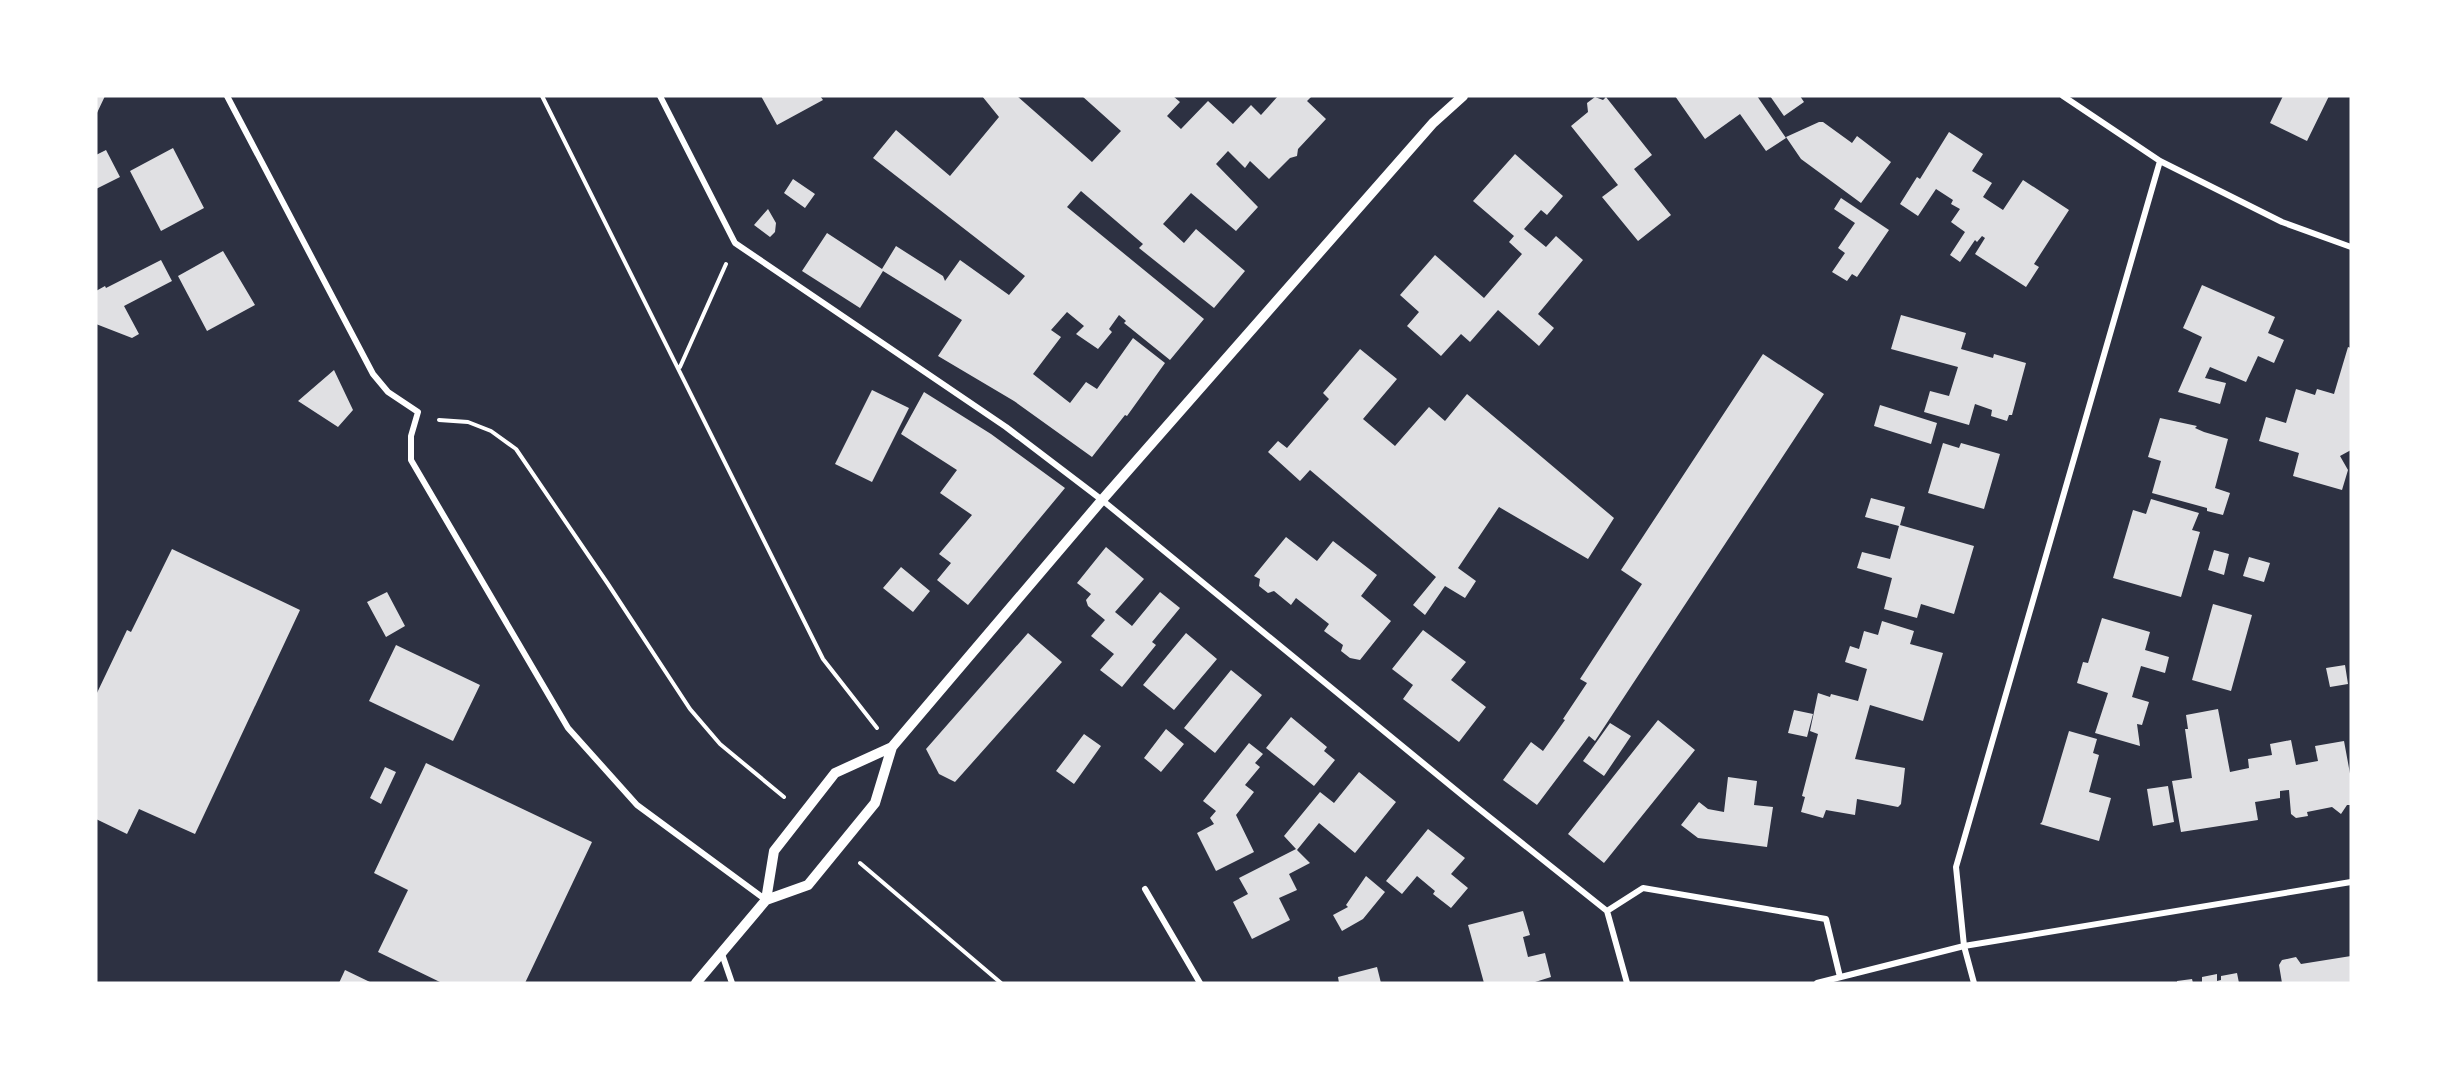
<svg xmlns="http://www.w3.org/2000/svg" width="2447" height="1079" font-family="Overpass,sans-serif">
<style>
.building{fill:#e0e0e3}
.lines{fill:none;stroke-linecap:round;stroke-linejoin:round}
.path{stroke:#fff;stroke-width:4}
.minor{stroke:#fff;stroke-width:6}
.tertiary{stroke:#fff;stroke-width:10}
</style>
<rect width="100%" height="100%" fill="#2d3142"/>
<path class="building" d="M 96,96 L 105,96 L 96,115 Z
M 761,96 L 820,96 L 823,100 L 777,125 Z
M 982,96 L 1017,96 L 1092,162 L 1121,131 L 1082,96 L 1173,96 L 1180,102 L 1167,116 L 1181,129 L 1208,101 L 1233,124 L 1251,105 L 1261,115 L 1278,96 L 1312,96 L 1307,101 L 1326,119 L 1298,149 L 1297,156 L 1290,158 L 1269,179 L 1250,161 L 1245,168 L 1228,151 L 1216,164 L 1258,207 L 1236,231 L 1191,193 L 1163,224 L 1184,243 L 1196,229 L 1245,271 L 1214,308 L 1139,248 L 1143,244 L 1081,191 L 1067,207 L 1204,319 L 1170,360 L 1124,323 L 1126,321 L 1119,315 L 1109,329 L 1112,332 L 1098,349 L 1076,334 L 1084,326 L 1067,312 L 1051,330 L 1061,337 L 1033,374 L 1070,403 L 1086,382 L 1097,389 L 1133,338 L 1165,363 L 1127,416 L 1125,415 L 1092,457 L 1014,401 L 938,356 L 962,320 L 883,271 L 860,308 L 802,271 L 827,233 L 882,269 L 896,246 L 943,276 L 945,281 L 960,260 L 1009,295 L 1025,276 L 873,158 L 896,130 L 950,176 L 999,117 Z
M 1675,96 L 1757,96 L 1786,138 L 1766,151 L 1740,114 L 1705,139 Z
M 1770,96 L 1800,96 L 1804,102 L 1784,116 Z
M 2283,96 L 2329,96 L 2307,141 L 2270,123 Z
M 1595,97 L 1603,100 L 1606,97 L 1652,155 L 1634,169 L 1671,215 L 1638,241 L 1602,197 L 1618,185 L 1571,126 L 1588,112 L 1587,103 Z
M 1819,122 L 1823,122 L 1852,143 L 1857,136 L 1891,162 L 1861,203 L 1801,159 L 1786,137 Z
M 1949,132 L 1983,154 L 1972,171 L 1992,183 L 1983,197 L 2003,210 L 2023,180 L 2069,210 L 2034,264 L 2039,267 L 2026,287 L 1975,254 L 1985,238 L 1982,236 L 1977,242 L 1975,240 L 1960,262 L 1950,255 L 1965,232 L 1951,222 L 1960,209 L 1951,204 L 1953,200 L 1936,189 L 1918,216 L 1900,204 L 1917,177 L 1920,179 Z
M 173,148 L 204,208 L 161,231 L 130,171 Z
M 106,150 L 120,177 L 96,189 L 96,155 Z
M 1515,154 L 1563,196 L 1547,215 L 1541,210 L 1524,229 L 1546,247 L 1556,236 L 1583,260 L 1538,314 L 1554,328 L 1539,346 L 1498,310 L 1470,342 L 1461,334 L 1441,356 L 1407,326 L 1419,312 L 1400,295 L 1435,255 L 1484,298 L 1522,254 L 1509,242 L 1514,236 L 1473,201 Z
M 793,179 L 815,194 L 805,208 L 784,193 Z
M 1841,198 L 1889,230 L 1857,277 L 1852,274 L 1847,281 L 1832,272 L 1845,253 L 1838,248 L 1855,223 L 1834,209 Z
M 768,209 L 776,223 L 775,232 L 770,237 L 754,225 Z
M 223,251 L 255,305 L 207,331 L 178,276 Z
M 161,260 L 172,281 L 124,306 L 139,334 L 132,338 L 96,324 L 96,291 L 105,286 L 106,288 Z
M 2202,285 L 2275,317 L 2268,333 L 2284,340 L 2274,363 L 2258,356 L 2246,382 L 2210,367 L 2205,378 L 2226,383 L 2220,404 L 2178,392 L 2202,337 L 2183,328 Z
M 1901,315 L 1966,333 L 1961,349 L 1993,358 L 1994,354 L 2026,363 L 2012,415 L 2009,415 L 2007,421 L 1991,416 L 1992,410 L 1975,404 L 1969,425 L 1924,412 L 1930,391 L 1949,396 L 1958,367 L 1891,349 Z
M 2348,347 L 2351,348 L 2351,450 L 2340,456 L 2348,470 L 2342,490 L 2293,476 L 2299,453 L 2259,441 L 2266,417 L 2286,423 L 2296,389 L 2315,395 L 2317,389 L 2334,394 Z
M 1360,349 L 1397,379 L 1363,419 L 1395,446 L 1429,407 L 1445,421 L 1467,394 L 1614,518 L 1588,559 L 1499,507 L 1458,568 L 1476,581 L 1465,598 L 1445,586 L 1425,615 L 1413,605 L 1436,577 L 1310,470 L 1300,481 L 1268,452 L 1278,441 L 1287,448 L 1329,399 L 1323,393 Z
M 1763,354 L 1824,394 L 1595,741 L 1589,736 L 1537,805 L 1503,780 L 1531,742 L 1543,751 L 1565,720 L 1563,719 L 1587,683 L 1580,679 L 1642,584 L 1621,570 Z
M 334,370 L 353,410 L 338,427 L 298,401 Z
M 872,390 L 909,408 L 872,482 L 835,464 Z
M 924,392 L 991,434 L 1065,488 L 968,605 L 937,580 L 951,563 L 939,554 L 972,515 L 940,493 L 957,470 L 901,434 Z
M 1880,405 L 1937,423 L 1931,444 L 1874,426 Z
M 2160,418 L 2197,426 L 2195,428 L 2204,432 L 2228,439 L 2215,488 L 2230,493 L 2223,515 L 2207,511 L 2207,508 L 2152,493 L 2161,461 L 2148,457 Z
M 1943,443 L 1959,448 L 1961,443 L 2000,454 L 1984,509 L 1928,493 Z
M 1871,498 L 1905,507 L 1900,525 L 1974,546 L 1954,614 L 1921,604 L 1917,618 L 1884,609 L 1892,578 L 1857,568 L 1862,552 L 1890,559 L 1899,526 L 1865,517 Z
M 2151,499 L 2199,513 L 2192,530 L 2200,532 L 2181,597 L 2113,578 L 2133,510 L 2146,514 Z
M 1286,537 L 1317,561 L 1333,541 L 1377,575 L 1361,596 L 1391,621 L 1360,660 L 1350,658 L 1341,651 L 1343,645 L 1324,631 L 1329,624 L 1296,598 L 1291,605 L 1274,591 L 1268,593 L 1259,586 L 1260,579 L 1254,576 Z
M 1106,547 L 1144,579 L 1115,612 L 1132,626 L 1160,592 L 1180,608 L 1152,642 L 1156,645 L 1122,687 L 1100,670 L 1114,654 L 1091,636 L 1105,620 L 1088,606 L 1086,600 L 1091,594 L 1077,583 Z
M 172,549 L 300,610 L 195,834 L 139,809 L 127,834 L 96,819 L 96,695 L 127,630 L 131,632 Z
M 2214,550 L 2229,554 L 2224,575 L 2208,570 Z
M 2249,557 L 2270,563 L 2264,582 L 2243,576 Z
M 901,567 L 930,591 L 913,612 L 883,588 Z
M 387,592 L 405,626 L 386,637 L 367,602 Z
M 2213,604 L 2252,615 L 2231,691 L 2192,680 Z
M 2102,618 L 2150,632 L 2145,650 L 2169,657 L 2165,673 L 2141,666 L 2132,697 L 2149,702 L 2142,725 L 2137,724 L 2140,746 L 2095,733 L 2108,693 L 2077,683 L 2083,662 L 2088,663 Z
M 1882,621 L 1914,631 L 1910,644 L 1943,653 L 1923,721 L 1870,705 L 1855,759 L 1905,768 L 1901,804 L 1898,807 L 1857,799 L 1855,815 L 1826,810 L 1823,818 L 1801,812 L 1805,797 L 1802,796 L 1818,734 L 1810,731 L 1818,693 L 1830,697 L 1831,694 L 1858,701 L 1867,669 L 1845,662 L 1850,646 L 1859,649 L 1864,631 L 1878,635 Z
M 1423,630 L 1466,662 L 1451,680 L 1486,707 L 1459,742 L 1403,699 L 1413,685 L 1392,669 Z
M 1028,633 L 1062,662 L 955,782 L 939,774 L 926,749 Z
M 1186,633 L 1217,659 L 1174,710 L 1143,685 Z
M 396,645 L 480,685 L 453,741 L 369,701 Z
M 2345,665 L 2348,684 L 2330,687 L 2326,668 Z
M 1231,670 L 1262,695 L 1215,753 L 1184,728 Z
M 2218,709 L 2230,772 L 2249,768 L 2248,759 L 2272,755 L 2270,744 L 2291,740 L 2296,765 L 2318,761 L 2315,746 L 2344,741 L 2351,779 L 2351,805 L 2347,805 L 2341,814 L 2332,807 L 2307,812 L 2308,816 L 2296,818 L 2291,814 L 2289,790 L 2280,791 L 2280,798 L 2255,802 L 2258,820 L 2181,832 L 2172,781 L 2192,778 L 2185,729 L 2188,729 L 2186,715 Z
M 1794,710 L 1813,714 L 1807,737 L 1788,733 Z
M 1291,717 L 1327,747 L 1324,751 L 1335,760 L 1314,786 L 1266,748 Z
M 1658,720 L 1695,750 L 1604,863 L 1568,834 Z
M 1610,723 L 1631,736 L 1604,776 L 1583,761 Z
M 1166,729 L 1184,744 L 1161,772 L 1144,758 Z
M 2069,731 L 2097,739 L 2093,753 L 2099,755 L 2089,792 L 2111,798 L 2099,841 L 2040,824 L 2042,822 Z
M 1084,734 L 1101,746 L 1074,784 L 1056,771 Z
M 1249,743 L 1263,754 L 1255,763 L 1260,767 L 1245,785 L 1254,792 L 1236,815 L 1254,852 L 1216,871 L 1197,833 L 1214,824 L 1210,818 L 1216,811 L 1203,801 Z
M 426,763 L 592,842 L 525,983 L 442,983 L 378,952 L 408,890 L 374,873 Z
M 385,767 L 396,772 L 381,804 L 370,798 Z
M 1359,772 L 1396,802 L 1355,853 L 1319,823 L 1297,850 L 1310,863 L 1289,874 L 1297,890 L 1279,898 L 1290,920 L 1252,939 L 1233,902 L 1248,894 L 1239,878 L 1296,849 L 1284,836 L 1320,792 L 1334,803 Z
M 1728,777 L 1757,781 L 1754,805 L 1773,807 L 1767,847 L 1698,838 L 1681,825 L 1699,802 L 1708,809 L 1724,812 Z
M 2168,786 L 2174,822 L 2153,826 L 2147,789 Z
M 1428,829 L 1465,858 L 1451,874 L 1468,888 L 1451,908 L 1433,894 L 1435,891 L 1417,876 L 1402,894 L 1386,881 Z
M 1366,876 L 1385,892 L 1363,919 L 1342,931 L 1333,915 L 1348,907 L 1346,905 Z
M 1523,911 L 1530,935 L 1523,937 L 1528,957 L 1545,953 L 1551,977 L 1532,983 L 1484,983 L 1468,925 Z
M 2351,956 L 2351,983 L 2282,983 L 2279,965 L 2282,960 L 2296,957 L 2301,964 Z
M 1377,967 L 1381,983 L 1339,983 L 1338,977 Z
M 345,970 L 372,983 L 339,983 Z
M 2237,973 L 2239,983 L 2202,983 L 2202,977 L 2217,974 L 2217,981 L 2221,980 L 2221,976 Z
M 2192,979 L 2193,983 L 2177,983 L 2177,981 Z"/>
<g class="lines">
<path class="path" d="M 542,96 L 823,659 L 877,728
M 680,367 L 726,264
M 439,420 L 468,422 L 491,431 L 516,449 L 608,584 L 690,709 L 720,744 L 784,797
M 860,863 L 1001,983"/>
<path class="minor" d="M 227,96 L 373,374 L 388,392 L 418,412 L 411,436 L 411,460 L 568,728 L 637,805 L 766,900
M 660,96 L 735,243 L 1006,427 L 1102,500 L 1468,800 L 1607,911 L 1627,983
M 2063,96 L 2160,161 L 2282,222 L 2351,247
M 1145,889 L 1200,983
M 1607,911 L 1643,888 L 1826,919 L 1840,977
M 722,954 L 732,983
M 1817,983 L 1964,946 L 2351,882
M 1974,983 L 1964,946 L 1956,867 L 2160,161"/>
<path class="tertiary" d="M 766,900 L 808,885 L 875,803 L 892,747 L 1102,500 L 1433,123 L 1463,96
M 696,983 L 766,900 L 774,851 L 835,773 L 892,747"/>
</g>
<rect width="2447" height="1079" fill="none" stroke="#ffffff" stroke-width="195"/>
</svg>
